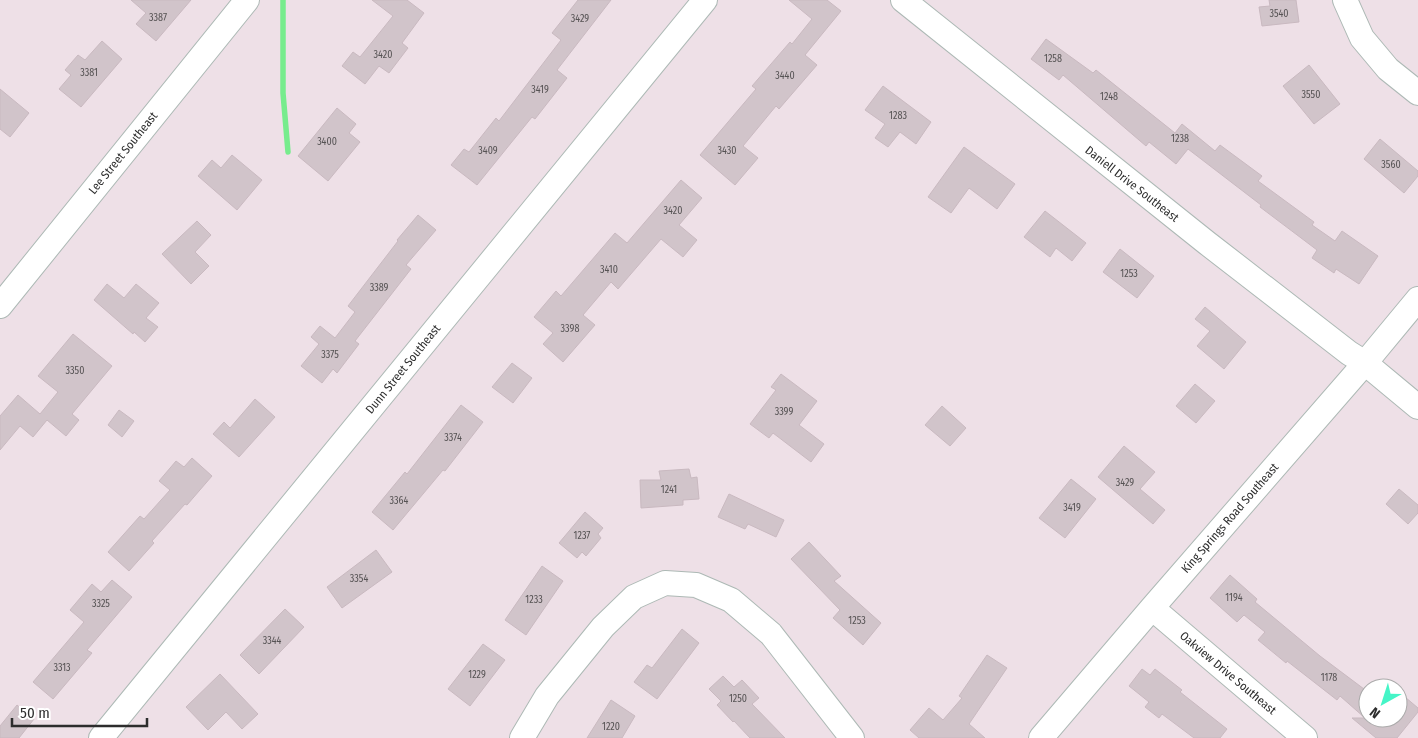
<svg xmlns="http://www.w3.org/2000/svg" width="1418" height="738" font-family="'Fira Sans Condensed',sans-serif">
<style>
.lines{fill:none;stroke-linecap:round;stroke-linejoin:round}
.stream{stroke:#77ec8d;stroke-width:5.5}
.building{fill:#d1c4ca;stroke:#c9b9c0}
.minor-casing{stroke:#adb9b5;stroke-width:26}
.minor{stroke:#fff;stroke-width:24}
.labels{text-anchor:middle;dominant-baseline:central;stroke-width:4.5;stroke-linejoin:round;paint-order:stroke}
.number-label{font-size:10px;fill:#565354}
.street-label{font-size:12px;fill:#2d2d2d;stroke:#fff}
</style>
<rect width="100%" height="100%" fill="#eee0e7"/>
<g class="lines">
<path class="stream" d="M 283,0 L 283,93 L 288,152"/>
</g>
<path class="building" d="M 131,0 L 191,0 L 156,41 L 136,24 L 146,13 Z
M 372,0 L 407,0 L 424,13 L 402,43 L 408,48 L 389,73 L 379,66 L 365,84 L 342,66 L 353,52 L 360,57 L 393,16 Z
M 578,0 L 611,0 L 557,70 L 567,78 L 535,119 L 532,117 L 477,185 L 451,165 L 464,149 L 469,152 L 496,118 L 499,121 L 561,40 L 552,33 Z
M 789,0 L 827,0 L 841,11 L 805,55 L 817,65 L 779,109 L 776,106 L 743,146 L 758,158 L 735,185 L 700,155 L 756,89 L 752,86 L 790,42 L 792,44 L 812,19 Z
M 1269,0 L 1296,0 L 1299,22 L 1262,26 L 1259,7 L 1270,6 Z
M 1046,39 L 1093,73 L 1096,70 L 1175,133 L 1182,124 L 1215,151 L 1220,145 L 1262,176 L 1258,181 L 1314,222 L 1312,225 L 1335,241 L 1342,231 L 1378,256 L 1359,284 L 1336,269 L 1334,273 L 1312,258 L 1317,250 L 1260,207 L 1261,205 L 1188,149 L 1176,164 L 1149,142 L 1146,146 L 1063,75 L 1059,80 L 1031,59 Z
M 102,41 L 122,59 L 81,107 L 59,89 L 71,75 L 65,70 L 78,55 L 85,60 Z
M 1309,65 L 1340,104 L 1314,124 L 1283,86 Z
M 883,86 L 931,122 L 916,144 L 900,132 L 888,147 L 875,138 L 885,124 L 865,110 Z
M 0,89 L 29,113 L 10,137 L 0,129 Z
M 337,108 L 356,124 L 349,133 L 360,142 L 328,181 L 298,156 Z
M 1380,139 L 1418,171 L 1418,176 L 1404,193 L 1364,159 Z
M 964,147 L 1015,184 L 997,209 L 969,188 L 951,213 L 928,197 Z
M 232,155 L 262,180 L 237,210 L 198,176 L 212,160 L 221,168 Z
M 681,180 L 702,198 L 679,225 L 697,240 L 683,257 L 661,239 L 618,289 L 611,282 L 583,315 L 595,325 L 563,362 L 543,344 L 553,333 L 534,317 L 556,291 L 561,296 L 615,233 L 627,243 Z
M 1045,211 L 1086,243 L 1072,261 L 1056,248 L 1050,257 L 1024,237 Z
M 418,215 L 436,230 L 406,265 L 411,269 L 355,341 L 359,344 L 337,373 L 333,369 L 322,383 L 301,366 L 319,344 L 311,337 L 320,326 L 335,338 L 355,312 L 348,306 L 398,241 L 397,240 Z
M 197,221 L 211,235 L 195,252 L 209,266 L 191,284 L 162,254 Z
M 1120,249 L 1154,276 L 1137,298 L 1103,272 Z
M 107,284 L 124,298 L 136,284 L 159,303 L 146,318 L 158,327 L 145,342 L 134,332 L 133,334 L 94,300 Z
M 1205,307 L 1246,342 L 1224,369 L 1197,346 L 1210,331 L 1195,319 Z
M 73,334 L 112,366 L 72,414 L 79,420 L 66,436 L 47,420 L 33,437 L 20,426 L 0,450 L 0,416 L 18,395 L 40,414 L 58,392 L 38,376 Z
M 512,363 L 532,378 L 513,403 L 492,387 Z
M 781,374 L 817,401 L 799,425 L 824,444 L 811,462 L 773,433 L 769,438 L 750,424 L 776,390 L 771,387 Z
M 1195,384 L 1215,401 L 1196,423 L 1176,406 Z
M 255,399 L 275,417 L 239,457 L 213,434 L 224,422 L 230,428 Z
M 461,405 L 483,422 L 445,471 L 443,470 L 393,530 L 372,512 L 405,472 L 407,474 Z
M 942,406 L 966,428 L 950,446 L 925,425 Z
M 119,410 L 134,421 L 122,437 L 108,425 Z
M 1124,446 L 1155,472 L 1140,489 L 1165,510 L 1153,524 L 1098,477 Z
M 192,458 L 212,476 L 187,505 L 185,504 L 152,541 L 154,543 L 129,571 L 108,552 L 140,516 L 144,519 L 170,490 L 159,481 L 176,461 L 184,467 Z
M 689,469 L 691,478 L 697,477 L 699,499 L 683,500 L 683,505 L 641,508 L 640,480 L 661,480 L 659,471 Z
M 1071,479 L 1096,499 L 1065,538 L 1039,518 Z
M 1399,489 L 1418,505 L 1418,513 L 1408,524 L 1386,504 Z
M 729,494 L 784,520 L 776,537 L 748,524 L 745,529 L 718,517 Z
M 585,512 L 603,528 L 598,534 L 601,538 L 586,556 L 582,552 L 577,558 L 559,543 Z
M 809,542 L 841,576 L 834,581 L 881,623 L 863,645 L 833,618 L 840,610 L 791,559 Z
M 376,550 L 392,572 L 342,608 L 327,587 Z
M 542,566 L 563,581 L 526,635 L 505,620 Z
M 1230,575 L 1257,599 L 1255,602 L 1320,656 L 1368,692 L 1368,718 L 1398,718 L 1398,691 L 1418,708 L 1418,712 L 1397,738 L 1376,738 L 1352,718 L 1365,718 L 1340,696 L 1337,700 L 1287,661 L 1286,663 L 1258,640 L 1265,632 L 1244,615 L 1237,622 L 1210,598 Z
M 112,580 L 132,597 L 87,650 L 92,653 L 53,699 L 33,682 L 84,622 L 70,610 L 92,584 L 101,592 Z
M 285,609 L 304,627 L 259,674 L 240,655 Z
M 682,629 L 699,643 L 657,699 L 634,682 L 647,665 L 652,668 Z
M 483,644 L 505,660 L 470,706 L 448,689 Z
M 987,655 L 1007,668 L 969,724 L 985,738 L 919,738 L 910,730 L 929,708 L 943,720 L 962,698 L 959,696 Z
M 1142,669 L 1150,675 L 1155,669 L 1182,690 L 1180,692 L 1227,729 L 1220,738 L 1194,738 L 1162,714 L 1159,718 L 1145,707 L 1149,702 L 1129,686 Z
M 220,674 L 258,714 L 242,729 L 226,712 L 208,730 L 186,707 Z
M 723,676 L 734,687 L 742,680 L 759,698 L 752,704 L 785,738 L 750,738 L 734,721 L 733,722 L 717,705 L 721,701 L 709,689 Z
M 611,700 L 635,716 L 622,738 L 587,738 Z
M 17,705 L 34,719 L 19,738 L 0,738 L 0,726 Z"/>
<g class="lines">
<defs>
<path id="minor" d="M 903,0 L 1207,243 L 1349,353 L 1365,363 L 1418,407
M 1345,0 L 1362,38 L 1388,69 L 1418,93
M 0,306 L 247,0
M 1152,608 L 1305,738
M 101,738 L 705,0
M 522,738 L 547,696 L 603,627 L 634,597 L 665,583 L 696,585 L 731,600 L 771,634 L 852,738
M 1041,738 L 1152,608 L 1365,363 L 1418,299"/>
</defs>
<use href="#minor" class="minor-casing"/>
<use href="#minor" class="minor"/>
</g>
<g class="labels">
<g class="number-label">
<text x="1279" y="14">3540</text>
<text x="158" y="18">3387</text>
<text x="580" y="19">3429</text>
<text x="383" y="55">3420</text>
<text x="1053" y="59">1258</text>
<text x="89" y="73">3381</text>
<text x="785" y="76">3440</text>
<text x="540" y="90">3419</text>
<text x="1311" y="95">3550</text>
<text x="1109" y="97">1248</text>
<text x="898" y="116">1283</text>
<text x="1180" y="139">1238</text>
<text x="327" y="142">3400</text>
<text x="488" y="151">3409</text>
<text x="727" y="151">3430</text>
<text x="1391" y="165">3560</text>
<text x="673" y="211">3420</text>
<text x="609" y="270">3410</text>
<text x="1129" y="274">1253</text>
<text x="379" y="288">3389</text>
<text x="570" y="329">3398</text>
<text x="330" y="355">3375</text>
<text x="75" y="371">3350</text>
<text x="784" y="412">3399</text>
<text x="453" y="438">3374</text>
<text x="1125" y="483">3429</text>
<text x="669" y="490">1241</text>
<text x="399" y="501">3364</text>
<text x="1072" y="508">3419</text>
<text x="582" y="536">1237</text>
<text x="359" y="579">3354</text>
<text x="1234" y="598">1194</text>
<text x="534" y="600">1233</text>
<text x="101" y="604">3325</text>
<text x="857" y="621">1253</text>
<text x="272" y="641">3344</text>
<text x="62" y="668">3313</text>
<text x="477" y="675">1229</text>
<text x="1329" y="678">1178</text>
<text x="738" y="699">1250</text>
<text x="611" y="727">1220</text>
</g>
<g class="street-label">
<text transform="translate(123 153) rotate(-51)">Lee Street Southeast</text>
<text transform="translate(1132 184) rotate(38)">Daniell Drive Southeast</text>
<text transform="translate(403 369) rotate(-51)">Dunn Street Southeast</text>
<text transform="translate(1230 518) rotate(-49)">King Springs Road Southeast</text>
<text transform="translate(1228 673) rotate(40)">Oakview Drive Southeast</text>
</g>
</g>
<g transform="translate(1383 703) rotate(219)"><circle r="24" fill="#ffffff" stroke="#ababab"/>
<path d="M0-4L9 19L0 12L-9 19Z" fill="#45f5c7"/>
<text y="-8" font-size="14" font-weight="bold" text-anchor="middle" fill="#2d2d2d">N</text>
</g>
<path d="M12 718v8h135v-8" fill="none" stroke="#2d2d2d" stroke-width="2.5"/>
<text x="20" y="718" font-size="15" fill="#2d2d2d" stroke="#ffffff" stroke-width="4" paint-order="stroke">50 m</text>
</svg>
